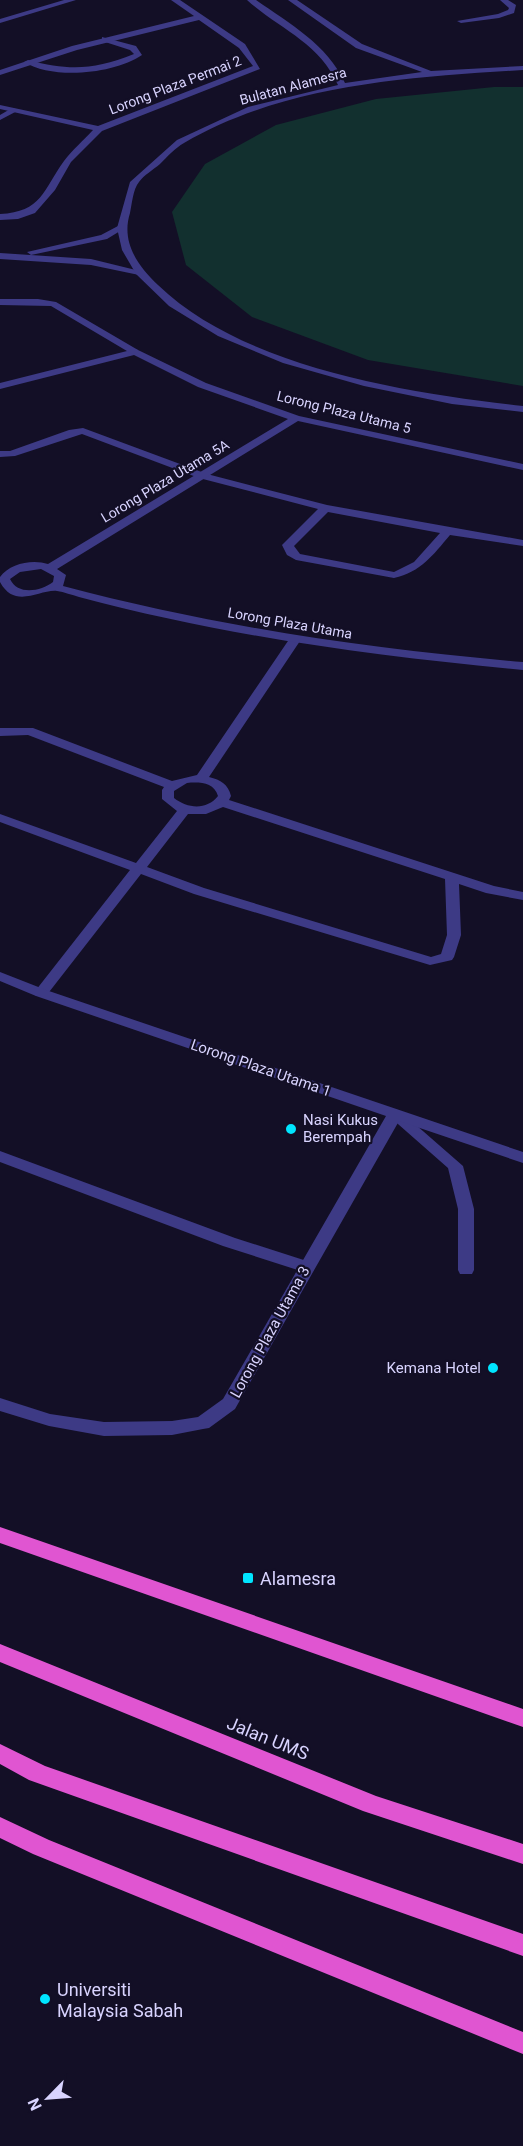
<svg xmlns="http://www.w3.org/2000/svg" width="523" height="2146" font-family="Roboto,sans-serif">
<style>
.green{fill:#12302f}
.lines{fill:none;stroke-linecap:round;stroke-linejoin:round}
.service{fill:#3d3a85;fill-rule:evenodd}
.minor{fill:#3d3a85;fill-rule:evenodd}
.tertiary{fill:#3d3a85;fill-rule:evenodd}
.trunk{fill:#e055d1;fill-rule:evenodd}
.poi-dot{fill:#00e5ff;stroke:#130f26;stroke-width:2}
.labels{text-anchor:middle;dominant-baseline:central;stroke-width:4.5;stroke-linejoin:round;paint-order:stroke}
.far-street-label{font-size:14px;fill:#d9d4ff;stroke:#130f26}
.street-label{font-size:15px;fill:#d9d4ff;stroke:#130f26}
.poi-label{font-size:15px;fill:#d9d4ff;stroke:#130f26;text-anchor:start}
.near-poi-label{font-size:18px;fill:#d9d4ff;stroke:#130f26;text-anchor:start}
.near-street-label{font-size:18px;fill:#d9d4ff;stroke:#130f26}
</style>
<rect width="100%" height="100%" fill="#130f26"/>
<path class="green" d="M 494,87 L 523,87 L 523,386 L 368,360 L 252,317 L 186,265 L 172,212 L 205,164 L 276,125 L 376,99 Z"/>
<g class="lines">
<path class="service" d="M 102,37 L 136,46 L 142,55 C 114,74 53,80 24,62 L 28,60 C 70,71 93,70 134,54 L 130,50 L 102,41 Z
M 12,108 L 19,110 L 0,120 L 0,115 Z
M 135,349 L 138,350 L 138,354 L 0,389 L 0,383 Z
M 83,428 L 207,474 L 327,505 L 523,540 L 523,546 L 450,535 C 433,555 421,572 394,578 L 296,560 L 287,555 L 282,545 L 318,509 L 199,478 L 82,434 L 15,456 L 0,457 L 0,451 L 10,451 L 69,430 ZM 328,512 L 440,533 L 414,562 L 394,572 L 300,554 L 294,546 Z
M 294,637 L 300,641 L 209,777 C 221,780 228,784 231,796 L 229,800 L 494,886 L 523,892 L 523,900 L 486,893 L 459,884 L 461,935 L 454,957 L 452,960 L 430,965 L 194,894 L 141,874 L 46,996 L 36,996 L 34,993 L 36,990 L 130,870 L 0,822 L 0,814 L 136,863 L 177,811 L 162,799 L 162,790 L 164,787 L 28,735 L 0,736 L 0,728 L 33,728 L 172,781 L 197,775 L 290,638 ZM 187,783 C 199,782 214,782 218,796 C 207,810 188,809 174,798 L 174,791 ZM 223,807 L 445,879 L 447,935 L 441,954 L 431,957 L 204,888 L 147,867 L 188,814 L 206,814 Z
M 395,1109 L 400,1111 L 463,1166 L 474,1209 L 474,1270 L 472,1274 L 460,1274 L 458,1270 L 458,1209 L 448,1168 L 390,1117 L 387,1114 L 390,1111 Z
M 0,1151 L 235,1238 L 313,1263 L 315,1267 L 313,1271 L 307,1273 L 223,1246 L 0,1162 Z"/>
<path class="minor" d="M 64,0 L 76,0 L 0,23 L 0,19 Z
M 171,0 L 180,0 L 245,44 L 260,69 L 102,131 L 71,162 L 55,190 L 35,213 L 18,219 L 0,220 L 0,214 C 42,212 43,190 64,161 C 72,150 84,140 93,130 L 0,109 L 0,105 L 98,126 L 253,66 L 239,48 L 199,20 L 77,50 L 0,75 L 0,70 L 72,46 L 194,16 Z
M 500,0 L 508,0 L 516,5 L 514,13 L 499,18 L 461,23 L 457,21 L 498,14 L 508,10 L 509,8 Z
M 118,226 L 125,228 L 107,239 L 31,255 L 27,252 L 101,235 Z
M 0,253 L 91,259 L 144,272 L 139,275 L 91,265 L 0,259 Z
M 0,299 L 38,299 L 56,302 L 138,350 L 206,383 L 299,416 L 523,464 L 523,470 L 298,421 L 57,569 L 66,575 L 63,586 C 214,626 367,649 523,662 L 523,670 C 373,656 225,636 79,597 C 72,595 64,592 57,591 C 40,589 15,610 0,582 L 0,577 C 10,563 33,559 48,564 L 288,419 L 198,387 L 132,354 L 51,306 L 0,305 ZM 41,569 L 54,576 L 53,582 C 41,591 18,596 10,579 L 20,572 Z
M 0,972 L 46,990 L 523,1152 L 523,1163 L 399,1121 L 235,1409 L 209,1428 L 203,1429 L 172,1435 L 104,1436 L 49,1426 L 0,1411 L 0,1398 L 50,1414 L 104,1422 L 172,1421 L 198,1417 L 223,1399 L 386,1116 L 36,996 L 0,981 Z"/>
<path class="tertiary" d="M 247,0 L 256,0 C 290,24 327,44 345,83 L 422,72 L 356,48 L 288,0 L 297,0 L 362,44 L 431,71 L 523,66 L 523,70 C 410,77 285,84 184,143 C 175,148 167,157 160,164 C 153,170 144,175 139,182 C 133,189 132,204 130,213 C 121,242 137,265 158,285 C 244,368 408,393 523,406 L 523,412 L 452,404 L 364,386 L 283,363 L 218,336 L 169,306 L 136,274 L 122,250 L 117,228 L 130,182 L 177,140 L 248,107 L 338,85 C 319,42 279,29 247,0 Z"/>
<path class="trunk" d="M 0,1527 L 523,1709 L 523,1727 L 0,1543 Z
M 0,1644 L 376,1796 L 523,1844 L 523,1864 L 363,1811 L 0,1662 Z
M 0,1744 L 45,1766 L 523,1934 L 523,1956 L 29,1780 L 0,1764 Z
M 0,1817 L 49,1840 L 523,2032 L 523,2054 L 33,1854 L 0,1838 Z"/>
</g>
<g class="poi-dot">
<circle cx="291" cy="1129" r="6"/>
<circle cx="493" cy="1368" r="6"/>
<rect x="242" y="1572" width="12" height="12" rx="3"/>
<circle cx="45" cy="1999" r="6"/>
</g>
<g class="labels">
<g class="far-street-label">
<text transform="translate(175 85) rotate(-21)">Lorong Plaza Permai 2</text>
<text transform="translate(293 86) rotate(-15)">Bulatan Alamesra</text>
<text transform="translate(344 412) rotate(14)">Lorong Plaza Utama 5</text>
<text transform="translate(165 481) rotate(-31)">Lorong Plaza Utama 5A</text>
<text transform="translate(290 623) rotate(10)">Lorong Plaza Utama</text>
</g>
<g class="street-label">
<text transform="translate(261 1068) rotate(19)">Lorong Plaza Utama 1</text>
<text transform="translate(270 1332) rotate(-61)">Lorong Plaza Utama 3</text>
</g>
<g class="poi-label">
<text x="303" y="1120">Nasi Kukus<tspan x="303" dy="17">Berempah</tspan></text>
<text x="481" y="1368" text-anchor="end">Kemana Hotel</text>
</g>
<g class="near-poi-label">
<text x="260" y="1578">Alamesra</text>
<text x="57" y="1989">Universiti<tspan x="57" dy="21">Malaysia Sabah</tspan></text>
</g>
<g class="near-street-label">
<text transform="translate(268 1738) rotate(22)">Jalan UMS</text>
</g>
</g>
<g transform="translate(48 2098) rotate(245)" stroke="#130f26" stroke-width="4.5" paint-order="stroke">
<path d="M0-4.5L10 22L0 15L-10 22Z" fill="#d9d4ff"/>
<text y="-9" font-size="16" font-weight="bold" text-anchor="middle" fill="#d9d4ff">N</text>
</g>
</svg>
